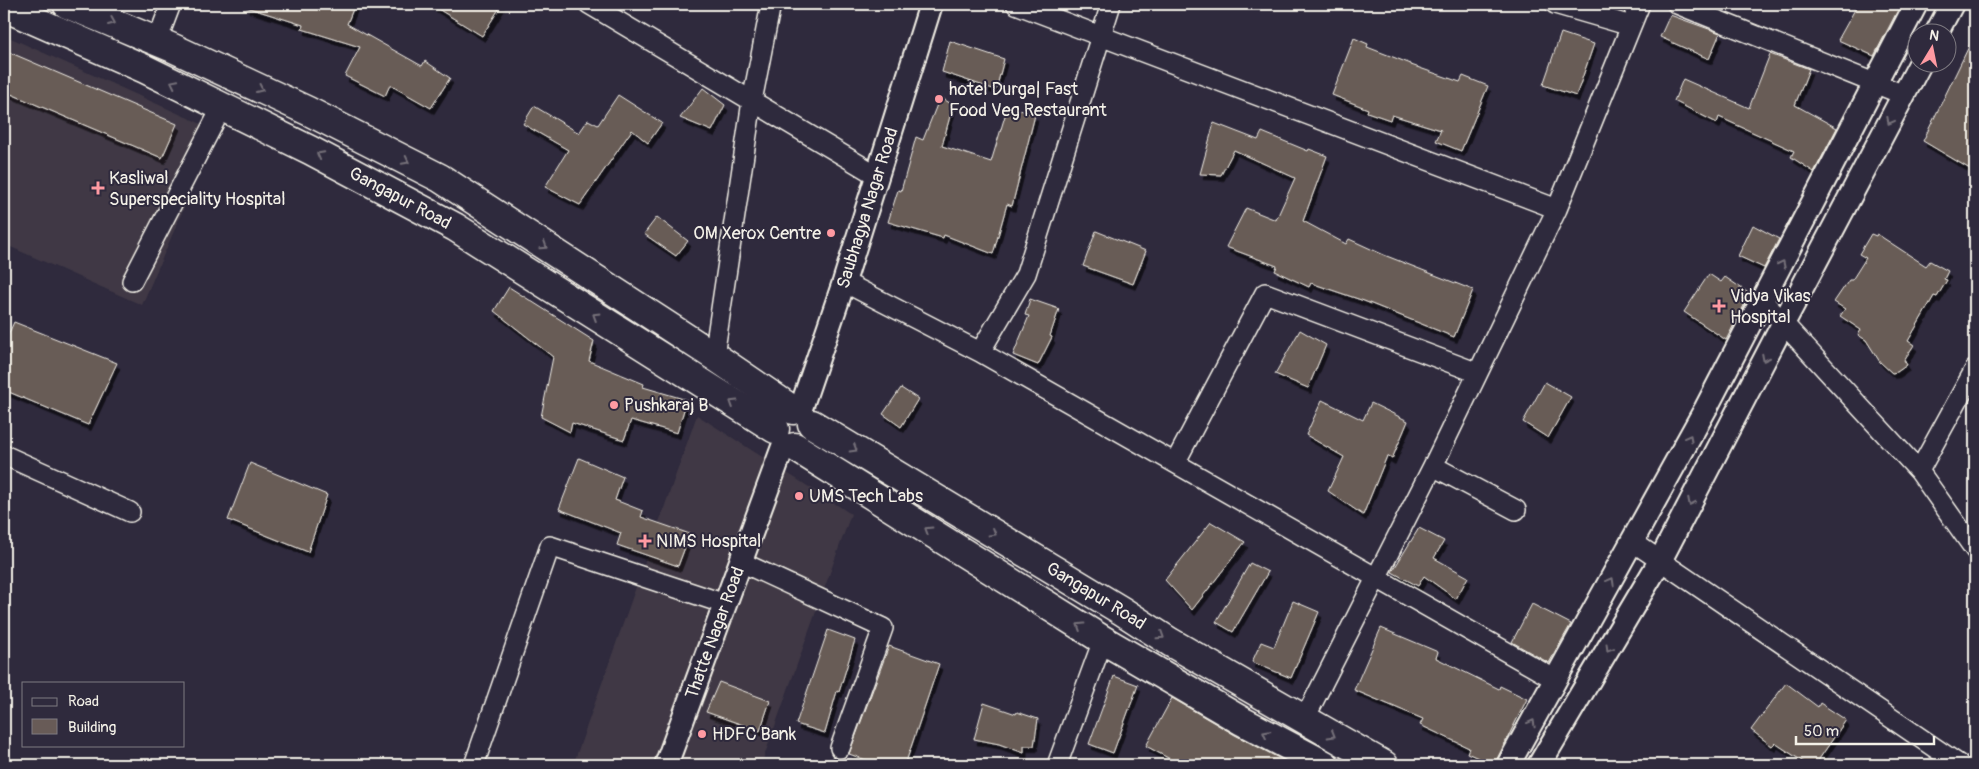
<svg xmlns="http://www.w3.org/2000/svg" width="1979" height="769" font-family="Pangolin,sans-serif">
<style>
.built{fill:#403945}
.building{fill:#685b57;stroke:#f4f1e8;filter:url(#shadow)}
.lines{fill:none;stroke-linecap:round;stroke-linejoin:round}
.minor-casing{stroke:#f4f1e8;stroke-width:22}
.tertiary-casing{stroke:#f4f1e8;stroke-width:26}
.primary-casing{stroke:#f4f1e8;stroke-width:31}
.minor{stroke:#2f2a3d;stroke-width:19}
.tertiary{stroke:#2f2a3d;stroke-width:22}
.primary{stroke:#2f2a3d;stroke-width:28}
.oneway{stroke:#747079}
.poi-dot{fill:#ff9aa2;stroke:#2f2a3d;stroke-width:2}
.labels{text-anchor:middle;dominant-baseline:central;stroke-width:4;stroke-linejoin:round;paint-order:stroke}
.poi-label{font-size:18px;fill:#f4f1e8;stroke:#2f2a3d;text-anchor:start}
.street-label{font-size:18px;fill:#f4f1e8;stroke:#2f2a3d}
</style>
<defs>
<filter id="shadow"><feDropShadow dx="3" dy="5.5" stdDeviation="0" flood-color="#0009"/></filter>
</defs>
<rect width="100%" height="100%" fill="#2f2a3d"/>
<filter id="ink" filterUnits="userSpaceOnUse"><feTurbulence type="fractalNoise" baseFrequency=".02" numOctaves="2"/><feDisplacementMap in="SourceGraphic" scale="10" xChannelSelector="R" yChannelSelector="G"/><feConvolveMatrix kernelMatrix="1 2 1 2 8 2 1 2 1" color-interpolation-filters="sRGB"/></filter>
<g filter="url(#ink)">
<path class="built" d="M 4,35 L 217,131 L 142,305 L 4,244 Z
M 697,415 L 851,514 L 761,765 L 573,765 Z"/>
<path class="building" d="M 247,4 L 355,4 L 347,24 L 422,66 L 425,61 L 450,78 L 431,108 L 390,85 L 385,96 L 345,76 L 360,47 L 302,29 L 303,25 L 246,7 Z
M 430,4 L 502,4 L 482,36 Z
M 1858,4 L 1901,4 L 1874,56 L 1838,40 Z
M 1670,15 L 1720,33 L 1709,59 L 1660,37 Z
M 1561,33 L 1594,44 L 1576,96 L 1543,85 Z
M 1975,34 L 1975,172 L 1923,141 Z
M 1354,38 L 1368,44 L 1367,47 L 1411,64 L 1411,65 L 1460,82 L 1463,76 L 1488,86 L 1461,151 L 1436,141 L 1441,130 L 1392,115 L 1390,120 L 1367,112 L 1368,109 L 1332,95 Z
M 950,41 L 1004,59 L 996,90 L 942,72 Z
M 4,50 L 177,124 L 162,158 L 4,91 Z
M 1770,54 L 1809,69 L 1795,105 L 1837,128 L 1814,172 L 1791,157 L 1794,151 L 1719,117 L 1717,123 L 1674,101 L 1683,79 L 1749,108 Z
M 703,88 L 725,105 L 712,131 L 680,118 Z
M 618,95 L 662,123 L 648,143 L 632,130 L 580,205 L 545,187 L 568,150 L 523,124 L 534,106 L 579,133 L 588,120 L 598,125 Z
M 940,97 L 953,105 L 942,146 L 991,162 L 1008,106 L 1035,115 L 1012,206 L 1007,204 L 993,254 L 944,235 L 943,238 L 888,222 L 898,190 L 901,191 L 916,137 L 923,140 Z
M 1214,123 L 1258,140 L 1262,132 L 1308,151 L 1309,149 L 1327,156 L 1303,221 L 1346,244 L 1349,239 L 1384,255 L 1473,290 L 1454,337 L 1364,301 L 1311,283 L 1309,287 L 1275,271 L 1277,266 L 1226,247 L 1246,208 L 1276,220 L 1295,178 L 1234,150 L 1221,175 L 1200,174 Z
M 657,217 L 688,241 L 676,256 L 644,234 Z
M 1753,225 L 1779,239 L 1764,268 L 1738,256 Z
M 1096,231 L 1146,251 L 1133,284 L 1083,266 Z
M 1871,234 L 1876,236 L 1877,234 L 1926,266 L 1930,261 L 1948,271 L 1944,279 L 1947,280 L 1937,297 L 1934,296 L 1908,341 L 1914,345 L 1904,360 L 1907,365 L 1897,372 L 1892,373 L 1880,362 L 1866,340 L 1858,335 L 1861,330 L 1840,316 L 1845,309 L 1834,302 L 1849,280 L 1852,280 L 1866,258 L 1859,254 Z
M 1709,274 L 1721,282 L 1725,277 L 1750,294 L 1726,340 L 1684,312 Z
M 509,287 L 594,341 L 589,361 L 644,384 L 643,387 L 687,400 L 677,433 L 631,420 L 624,440 L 572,423 L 570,432 L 541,417 L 553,357 L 494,311 Z
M 1030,299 L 1059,309 L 1050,336 L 1052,337 L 1038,365 L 1013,355 L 1029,316 L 1025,315 Z
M 14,322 L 117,363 L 88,425 L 4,390 L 4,344 Z
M 1300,330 L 1326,345 L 1308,388 L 1275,374 Z
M 1545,382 L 1571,397 L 1548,438 L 1523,422 Z
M 901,388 L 918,399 L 901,427 L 883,414 Z
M 1322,400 L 1363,420 L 1371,403 L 1408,421 L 1392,459 L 1387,456 L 1363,515 L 1328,491 L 1344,457 L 1306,435 Z
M 579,458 L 623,477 L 615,500 L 643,511 L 641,517 L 690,534 L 678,566 L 617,545 L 621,533 L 559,509 Z
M 250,463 L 327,495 L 308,552 L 228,520 Z
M 1211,522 L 1245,542 L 1192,610 L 1165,580 Z
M 1419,528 L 1444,541 L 1434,558 L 1468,577 L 1456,599 L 1424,576 L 1418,586 L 1392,572 Z
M 1250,563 L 1268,572 L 1233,632 L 1216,622 Z
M 1293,601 L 1319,612 L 1291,678 L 1252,662 L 1261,642 L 1274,647 Z
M 1532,604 L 1571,624 L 1549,663 L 1512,642 Z
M 1381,628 L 1438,652 L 1436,658 L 1499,689 L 1500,686 L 1527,699 L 1494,765 L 1467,753 L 1469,748 L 1420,725 L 1423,719 L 1354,690 Z
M 828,630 L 855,640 L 839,692 L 837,691 L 825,733 L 796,724 Z
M 889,646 L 939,664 L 905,765 L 880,765 L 849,754 Z
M 1114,676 L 1138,685 L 1113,753 L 1089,744 Z
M 719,682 L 770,701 L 760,731 L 706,712 Z
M 1786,683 L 1818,707 L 1820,703 L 1846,720 L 1815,765 L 1808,765 L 1775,743 L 1772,746 L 1751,730 Z
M 1172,698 L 1235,735 L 1292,765 L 1181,765 L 1146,746 Z
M 984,703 L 1016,714 L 1017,712 L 1038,719 L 1034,746 L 1024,746 L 1024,753 L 999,744 L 974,739 Z"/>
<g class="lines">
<defs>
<path id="minor" d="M 589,4 L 878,176
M 1016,4 L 1557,209
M 1555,4 L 1631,26
M 1677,4 L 1904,95
M 157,41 L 171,4
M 132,281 L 222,107
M 844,282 L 980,352 L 1026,274 L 1111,4
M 1762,300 L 1919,471 L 1975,550
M 980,352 L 1556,680
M 714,356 L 752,101 L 771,4
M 4,455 L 130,512
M 1175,463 L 1265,293 L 1478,373
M 1433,466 L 1516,510
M 1919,471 L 1975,369
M 1633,542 L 1960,765
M 741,562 L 883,628 L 840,748
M 1304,720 L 1433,466 L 1557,209 L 1640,4
M 474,765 L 550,546 L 725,604
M 1057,765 L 1103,640"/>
<g id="tertiary">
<path d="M 1937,32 L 1952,4"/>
<path id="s1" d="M 800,411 L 844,282 L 931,4"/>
<path id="s2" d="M 666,765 L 784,444"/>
<path d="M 1508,765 L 1706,408 L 1916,4"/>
<path d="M 1539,765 L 1660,561 L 1784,322 L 1921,62"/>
</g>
<g id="primary">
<path d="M 67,4 L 173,48 L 308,111 L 440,178 L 714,356 L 793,410"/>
<path id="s3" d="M 4,7 L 145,69 L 310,150 L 455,227 L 775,429"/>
<path id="s4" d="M 812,424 L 1122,611 L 1170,642 L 1384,765"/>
<path d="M 795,447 L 1103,640 L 1242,721 L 1325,765"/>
</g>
</defs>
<use href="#minor" class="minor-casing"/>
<use href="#tertiary" class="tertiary-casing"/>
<use href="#primary" class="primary-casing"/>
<use href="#minor" class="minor"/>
<use href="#tertiary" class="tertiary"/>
<use href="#primary" class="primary"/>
</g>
<defs><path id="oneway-chevron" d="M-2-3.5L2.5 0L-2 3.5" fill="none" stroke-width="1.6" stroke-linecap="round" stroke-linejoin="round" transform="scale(1.25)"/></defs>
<g class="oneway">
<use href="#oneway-chevron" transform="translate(112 22) rotate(23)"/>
<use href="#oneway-chevron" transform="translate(174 83) rotate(-154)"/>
<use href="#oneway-chevron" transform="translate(260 89) rotate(25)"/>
<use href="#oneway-chevron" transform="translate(1890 121) rotate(118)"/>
<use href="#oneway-chevron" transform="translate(320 155) rotate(-152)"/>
<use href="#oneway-chevron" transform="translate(406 161) rotate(27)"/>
<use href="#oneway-chevron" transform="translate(544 246) rotate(33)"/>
<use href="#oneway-chevron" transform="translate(1782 264) rotate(-63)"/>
<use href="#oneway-chevron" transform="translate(596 316) rotate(-148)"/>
<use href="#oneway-chevron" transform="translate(1765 358) rotate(117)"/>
<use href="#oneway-chevron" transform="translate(733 403) rotate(-148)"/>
<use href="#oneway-chevron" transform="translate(1689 438) rotate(-61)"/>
<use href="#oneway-chevron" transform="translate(854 449) rotate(31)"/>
<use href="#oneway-chevron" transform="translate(1691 502) rotate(117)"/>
<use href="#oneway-chevron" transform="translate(928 530) rotate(-148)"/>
<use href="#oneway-chevron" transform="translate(993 533) rotate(31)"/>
<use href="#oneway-chevron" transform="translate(1611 581) rotate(-61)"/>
<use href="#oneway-chevron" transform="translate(1080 626) rotate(-148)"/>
<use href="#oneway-chevron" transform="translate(1161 636) rotate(33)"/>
<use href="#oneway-chevron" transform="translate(1609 648) rotate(121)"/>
<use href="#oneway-chevron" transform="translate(1532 723) rotate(-61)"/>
<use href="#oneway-chevron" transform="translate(1266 734) rotate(-152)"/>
<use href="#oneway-chevron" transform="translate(1332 735) rotate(30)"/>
</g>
</g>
<g class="poi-dot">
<circle cx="939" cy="99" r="5"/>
<path d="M95.5 180.5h5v5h5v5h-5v5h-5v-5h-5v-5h5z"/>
<circle cx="831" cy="233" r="5"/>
<path d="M1716.5 298.5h5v5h5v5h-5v5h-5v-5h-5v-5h5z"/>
<circle cx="614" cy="405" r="5"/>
<circle cx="799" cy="496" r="5"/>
<path d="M642.5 533.5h5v5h5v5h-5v5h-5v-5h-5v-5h5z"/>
<circle cx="702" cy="734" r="5"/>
</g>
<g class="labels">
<g class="poi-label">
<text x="949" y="89">hotel Durga| Fast<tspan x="949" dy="21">Food Veg Restaurant</tspan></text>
<text x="109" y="178">Kasliwal<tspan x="109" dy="21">Superspeciality Hospital</tspan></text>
<text x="821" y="233" text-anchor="end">OM Xerox Centre</text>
<text x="1730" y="296">Vidya Vikas<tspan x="1730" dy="21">Hospital</tspan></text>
<text x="624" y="405">Pushkaraj B</text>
<text x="809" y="496">UMS Tech Labs</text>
<text x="656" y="541">NIMS Hospital</text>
<text x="712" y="734">HDFC Bank</text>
</g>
<g class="street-label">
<text stroke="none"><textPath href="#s3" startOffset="440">Gangapur Road</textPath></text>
<text stroke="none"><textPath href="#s1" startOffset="214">Saubhagya Nagar Road</textPath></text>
<text stroke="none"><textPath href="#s4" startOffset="332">Gangapur Road</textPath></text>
<text stroke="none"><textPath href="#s2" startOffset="141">Thatte Nagar Road</textPath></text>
</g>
</g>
<rect width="1979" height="769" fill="none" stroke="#2f2a3d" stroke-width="20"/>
<rect x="10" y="10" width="1959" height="749" fill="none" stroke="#f4f1e8" stroke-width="2" filter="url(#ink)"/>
<rect x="22" y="682" width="162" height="65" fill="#2f2a3d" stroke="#7e7a81"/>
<rect x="32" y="698" width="25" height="8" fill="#2f2a3d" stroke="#7e7a81"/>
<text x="68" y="706" font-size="15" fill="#f4f1e8">Road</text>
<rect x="32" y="719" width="25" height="15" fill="#685b57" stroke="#7e7a81"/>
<text x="68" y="732" font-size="15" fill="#f4f1e8">Building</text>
<g transform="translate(1932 48) rotate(10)"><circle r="24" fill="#2f2a3d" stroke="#7e7a81"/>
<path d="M0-4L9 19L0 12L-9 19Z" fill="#ff9aa2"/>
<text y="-8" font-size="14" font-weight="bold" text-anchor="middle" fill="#f4f1e8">N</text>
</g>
<path d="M1796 736v8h138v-8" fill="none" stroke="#f4f1e8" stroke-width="2.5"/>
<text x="1804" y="736" font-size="15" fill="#f4f1e8" stroke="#2f2a3d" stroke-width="4" paint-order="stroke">50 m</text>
</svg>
